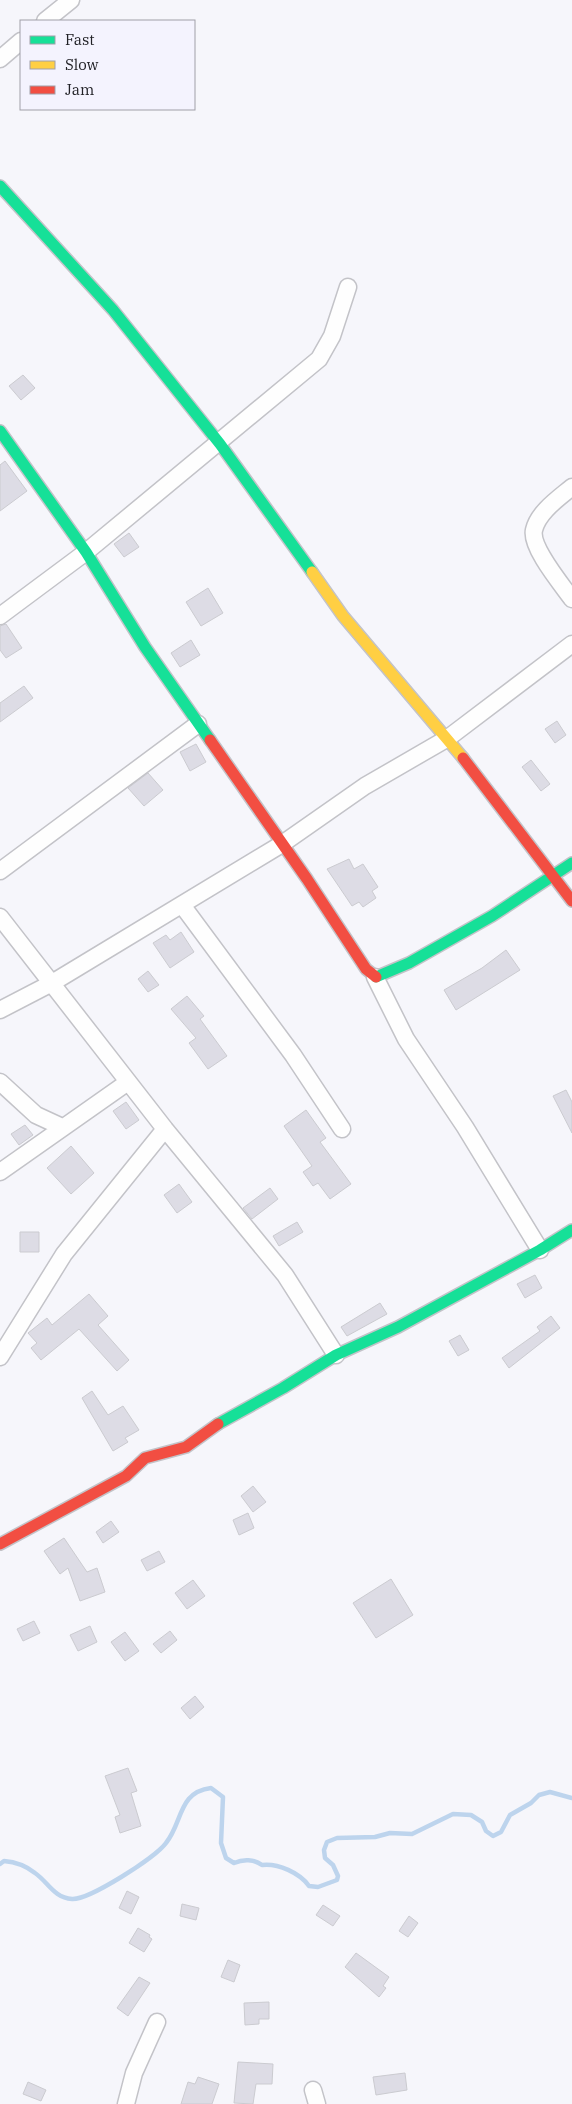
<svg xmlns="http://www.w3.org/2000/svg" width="572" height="2104" font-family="'IBM Plex Serif',serif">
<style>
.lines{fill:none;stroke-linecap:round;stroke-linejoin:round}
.stream{stroke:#bdd4ed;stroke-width:4.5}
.building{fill:#dddce5;stroke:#cbcbd0}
.street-casing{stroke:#c3c3c8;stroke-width:19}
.fast-casing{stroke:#c3c3c8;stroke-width:14}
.slow-casing{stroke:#c3c3c8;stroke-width:14}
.jam-casing{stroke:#c3c3c8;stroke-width:14}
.street{stroke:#fefefe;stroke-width:16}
.fast{stroke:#16e098;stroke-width:11}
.slow{stroke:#ffcf43;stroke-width:11}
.jam{stroke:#f24e42;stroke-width:11}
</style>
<rect width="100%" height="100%" fill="#f6f6fb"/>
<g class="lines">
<path class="stream" d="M 0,1864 L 4,1861 C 16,1862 25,1865 35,1873 C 48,1882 54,1898 72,1899 C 89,1900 155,1858 166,1843 C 183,1822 178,1792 211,1788 L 223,1797 L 221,1843 L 226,1858 L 234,1863 C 243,1859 254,1859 262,1865 C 278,1863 300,1873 309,1886 L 318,1887 L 337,1880 L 338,1876 L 333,1865 L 325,1858 L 324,1850 L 327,1842 L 337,1838 L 375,1837 L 390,1833 L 412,1834 L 453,1814 L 471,1815 L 482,1822 L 486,1831 L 493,1836 L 501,1832 L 510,1815 L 531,1803 L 539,1795 L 550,1792 L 572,1798"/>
</g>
<path class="building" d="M 23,375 L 35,388 L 21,400 L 9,386 Z
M 5,461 L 27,491 L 0,511 L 0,465 Z
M 129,533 L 139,547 L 124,557 L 114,544 Z
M 208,588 L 223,613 L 201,626 L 186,602 Z
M 6,624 L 22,648 L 6,658 L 0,650 L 0,626 Z
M 191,640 L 200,655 L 180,667 L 171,653 Z
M 24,686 L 33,698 L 0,722 L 0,703 Z
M 557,721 L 566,735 L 555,743 L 545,729 Z
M 196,744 L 206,762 L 190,771 L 180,752 Z
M 531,760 L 550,784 L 541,791 L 522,767 Z
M 148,773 L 163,790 L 144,806 L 128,788 Z
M 349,859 L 354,869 L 363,864 L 378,887 L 372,891 L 376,898 L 363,907 L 359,902 L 352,906 L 327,869 Z
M 181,932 L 194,952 L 170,968 L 153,943 L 166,935 L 170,940 Z
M 506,950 L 520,970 L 456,1010 L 444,990 L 482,968 Z
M 148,971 L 159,985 L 148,992 L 138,979 Z
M 187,996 L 204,1016 L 200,1019 L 227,1056 L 208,1069 L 189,1043 L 196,1038 L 171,1009 Z
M 566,1090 L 572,1102 L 572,1133 L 553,1096 Z
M 126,1102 L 139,1120 L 126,1129 L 113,1111 Z
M 306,1110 L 326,1138 L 320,1142 L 351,1184 L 330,1199 L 318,1183 L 313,1186 L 303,1172 L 312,1166 L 284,1126 Z
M 25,1125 L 33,1135 L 19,1145 L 11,1134 Z
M 71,1146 L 94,1173 L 71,1194 L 47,1168 Z
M 179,1184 L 192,1202 L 177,1213 L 164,1195 Z
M 270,1188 L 278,1199 L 252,1219 L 243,1208 Z
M 297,1222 L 303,1232 L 279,1246 L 273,1236 Z
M 20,1232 L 39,1232 L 39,1252 L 20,1252 Z
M 535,1275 L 542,1288 L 525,1298 L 517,1284 Z
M 89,1294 L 108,1316 L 98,1325 L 129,1360 L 117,1371 L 79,1329 L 41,1360 L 31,1348 L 37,1343 L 28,1333 L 47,1318 L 52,1325 Z
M 380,1303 L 387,1314 L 347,1336 L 341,1327 Z
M 551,1316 L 560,1328 L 509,1368 L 502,1358 L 540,1331 L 537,1327 Z
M 460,1335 L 469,1350 L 458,1356 L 449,1341 Z
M 92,1391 L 108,1415 L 123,1406 L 139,1430 L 125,1438 L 128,1442 L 113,1451 L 82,1398 Z
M 253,1486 L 266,1502 L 253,1512 L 241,1496 Z
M 248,1513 L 254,1528 L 239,1535 L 233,1520 Z
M 111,1521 L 119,1532 L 103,1543 L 96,1532 Z
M 64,1538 L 87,1572 L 97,1568 L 105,1592 L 80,1601 L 68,1568 L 60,1574 L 44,1551 Z
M 159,1551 L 165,1562 L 147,1571 L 141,1560 Z
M 391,1579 L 413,1615 L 376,1638 L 353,1603 Z
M 193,1580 L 205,1596 L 187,1609 L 175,1593 Z
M 34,1621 L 40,1633 L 23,1641 L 17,1629 Z
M 90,1626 L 97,1642 L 78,1651 L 70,1635 Z
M 170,1631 L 177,1640 L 161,1653 L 153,1644 Z
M 125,1632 L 139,1651 L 125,1661 L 111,1642 Z
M 195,1696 L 204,1707 L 190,1719 L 181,1708 Z
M 128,1768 L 137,1791 L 131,1793 L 141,1826 L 120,1833 L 115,1817 L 120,1815 L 105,1776 Z
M 127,1891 L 139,1897 L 131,1914 L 119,1908 Z
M 182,1904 L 199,1908 L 196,1920 L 180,1916 Z
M 323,1905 L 340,1916 L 333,1926 L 316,1915 Z
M 409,1916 L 418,1923 L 408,1937 L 399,1931 Z
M 138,1928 L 150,1935 L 149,1937 L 152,1939 L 144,1952 L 129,1943 Z
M 356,1953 L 389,1977 L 383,1986 L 386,1988 L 379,1997 L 345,1967 Z
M 228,1960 L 240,1965 L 234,1982 L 221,1977 Z
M 139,1977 L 150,1983 L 128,2016 L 117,2008 Z
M 269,2002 L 269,2019 L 259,2019 L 259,2024 L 245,2025 L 244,2003 Z
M 238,2062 L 273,2064 L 272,2084 L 256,2084 L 253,2104 L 234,2103 Z
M 405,2073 L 407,2090 L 376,2095 L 373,2077 Z
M 198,2077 L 219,2084 L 212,2104 L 181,2104 L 188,2082 L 195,2084 Z
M 28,2082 L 46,2090 L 41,2101 L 23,2094 Z"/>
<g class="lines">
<defs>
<path id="street" d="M 45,21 L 71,0
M 0,59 L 21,41
M 572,487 C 559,498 538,512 534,530 C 530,547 562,585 572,599
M 0,616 L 86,552 L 319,359 L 332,336 L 348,287
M 0,871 L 198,724
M 182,905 L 293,1055 L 342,1129
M 0,917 L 165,1129 L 285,1275 L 336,1355
M 375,977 L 406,1039 L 465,1127 L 540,1250
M 0,1010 L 52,983 L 282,844 L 365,786 L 448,738 L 572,644
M 0,1082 L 36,1115 L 62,1127
M 0,1172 L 128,1082
M 0,1357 L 64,1254 L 165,1129
M 313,2090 L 317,2104
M 126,2104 L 134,2073 L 157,2022"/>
<path id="fast" d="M 0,186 L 113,310 L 220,444 L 312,572
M 0,431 L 86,552 L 145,647 L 210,740
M 376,977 L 409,963 L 492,916 L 572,863
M 218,1424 L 283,1388 L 336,1355 L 398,1327 L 540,1250 L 572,1230"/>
<path id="slow" d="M 312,572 L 343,616 L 463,758"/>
<path id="jam" d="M 210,740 L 307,879 L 366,969 L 376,977
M 463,758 L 572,901
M 0,1544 L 126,1476 L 145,1458 L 186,1447 L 218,1424"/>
</defs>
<use href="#street" class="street-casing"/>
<use href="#fast" class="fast-casing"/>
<use href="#slow" class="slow-casing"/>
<use href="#jam" class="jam-casing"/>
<use href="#street" class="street"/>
<use href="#fast" class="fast"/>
<use href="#slow" class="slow"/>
<use href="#jam" class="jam"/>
</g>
<rect x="20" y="20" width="175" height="90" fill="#f4f3fe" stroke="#a09fa8"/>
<rect x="30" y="36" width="25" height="8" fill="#16e098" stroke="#a09fa8"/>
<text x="65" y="45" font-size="15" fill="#212126">Fast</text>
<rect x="30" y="61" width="25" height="8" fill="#ffcf43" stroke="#a09fa8"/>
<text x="65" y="70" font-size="15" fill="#212126">Slow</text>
<rect x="30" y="86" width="25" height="8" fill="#f24e42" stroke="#a09fa8"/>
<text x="65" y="95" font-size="15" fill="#212126">Jam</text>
</svg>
